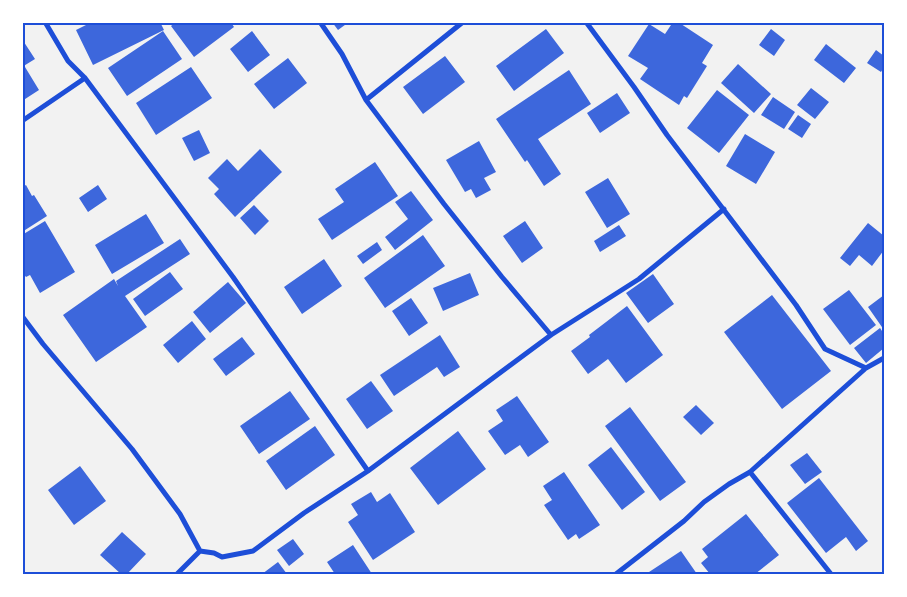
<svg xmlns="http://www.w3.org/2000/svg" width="907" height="597" font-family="'Noto Sans',sans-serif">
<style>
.building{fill:#3d67dc}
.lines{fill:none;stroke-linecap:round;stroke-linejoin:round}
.minor{stroke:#1d4ed8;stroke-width:5}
.neatline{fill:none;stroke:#1d4ed8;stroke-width:2}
</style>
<rect width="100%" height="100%" fill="#f2f2f2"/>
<path class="building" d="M 92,22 L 160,22 L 164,30 L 93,65 L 76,30 Z
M 176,22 L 234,22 L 232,24 L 234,27 L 194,57 L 171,26 Z
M 332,22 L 349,22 L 338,30 Z
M 673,22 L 678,22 L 713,45 L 702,63 L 707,66 L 687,98 L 684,96 L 679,105 L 640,79 L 648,68 L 628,56 L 649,24 L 665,34 Z
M 546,29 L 564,53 L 514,91 L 496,66 Z
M 771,29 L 785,40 L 774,56 L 759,45 Z
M 163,31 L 182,59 L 127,96 L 108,68 Z
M 252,31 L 270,55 L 248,72 L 230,49 Z
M 22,39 L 35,59 L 22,67 Z
M 826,44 L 856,68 L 844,83 L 814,60 Z
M 876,50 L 884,56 L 884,67 L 881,72 L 867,63 Z
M 445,56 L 465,82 L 423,114 L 403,87 Z
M 288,58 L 307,83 L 274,109 L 254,84 Z
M 738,64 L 771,94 L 754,113 L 721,83 Z
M 25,67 L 39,90 L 22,101 L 22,69 Z
M 191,67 L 212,98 L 156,135 L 136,103 Z
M 569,70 L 591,104 L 538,139 L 561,174 L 544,186 L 527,160 L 525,162 L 496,119 Z
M 811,88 L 829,102 L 815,119 L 797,105 Z
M 717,90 L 749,115 L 719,153 L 687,128 Z
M 617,93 L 630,113 L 600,133 L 587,113 Z
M 773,97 L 795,112 L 784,129 L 761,115 Z
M 798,115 L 811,124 L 802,138 L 788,129 Z
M 199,130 L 210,153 L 194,161 L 182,138 Z
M 745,134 L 775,152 L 756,184 L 726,166 Z
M 479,141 L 496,172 L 484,178 L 491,190 L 476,198 L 471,189 L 465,192 L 446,160 Z
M 260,149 L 282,172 L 235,217 L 214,194 L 219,189 L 208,178 L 227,159 L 238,171 Z
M 375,162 L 398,196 L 332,240 L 318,219 L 344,202 L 335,189 Z
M 608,178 L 630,214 L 607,228 L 585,192 Z
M 26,185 L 32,196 L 34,195 L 47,216 L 22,232 L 22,187 Z
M 98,185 L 107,199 L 88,212 L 79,198 Z
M 411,191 L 433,220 L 395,250 L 385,237 L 408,219 L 395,202 Z
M 254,205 L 269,221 L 255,235 L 240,218 Z
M 146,214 L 164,243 L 112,274 L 95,245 Z
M 45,221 L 75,272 L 40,293 L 30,275 L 26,277 L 22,272 L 22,235 Z
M 525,221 L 543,248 L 522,263 L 503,236 Z
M 868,223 L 884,236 L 884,250 L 872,266 L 859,255 L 850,266 L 840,258 Z
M 619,225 L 626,236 L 600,252 L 594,241 Z
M 423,235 L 445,266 L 385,308 L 364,278 Z
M 180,239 L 190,254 L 125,296 L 147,327 L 96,362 L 63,315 L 114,279 L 118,286 L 116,281 Z
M 377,242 L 382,250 L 363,264 L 357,256 Z
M 324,259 L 342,286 L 302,314 L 284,287 Z
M 170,272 L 183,289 L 145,316 L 133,299 Z
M 470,273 L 479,295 L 443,311 L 433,288 Z
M 653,274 L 674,304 L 648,323 L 626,293 Z
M 228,282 L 246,303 L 210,333 L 193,312 Z
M 849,290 L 876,325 L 850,345 L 823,309 Z
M 772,295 L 831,371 L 782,409 L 724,332 Z
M 884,295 L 884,330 L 868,307 Z
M 411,298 L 428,323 L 409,336 L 392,311 Z
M 627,306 L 663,355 L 626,383 L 608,359 L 588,374 L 571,351 L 590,337 L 589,335 Z
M 192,321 L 206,339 L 178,363 L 163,345 Z
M 880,328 L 884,334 L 884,348 L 866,363 L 854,348 Z
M 440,335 L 460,367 L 444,377 L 437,367 L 394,396 L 380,375 Z
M 242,337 L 255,354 L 226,376 L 213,359 Z
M 371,381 L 393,411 L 367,429 L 346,399 Z
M 290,391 L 310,419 L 259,454 L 240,426 Z
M 517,396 L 549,442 L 528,457 L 520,445 L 505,455 L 488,431 L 503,421 L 496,410 Z
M 696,405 L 714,423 L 701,435 L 683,417 Z
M 630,407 L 686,482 L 660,501 L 605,426 Z
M 315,426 L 335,455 L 286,490 L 266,461 Z
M 458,431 L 486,469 L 438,505 L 410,468 Z
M 611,447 L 645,492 L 622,510 L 588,465 Z
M 807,453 L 822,472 L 805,484 L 790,465 Z
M 80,466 L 106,501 L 74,525 L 48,490 Z
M 564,472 L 600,525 L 579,539 L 576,534 L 568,540 L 544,505 L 552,500 L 543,486 Z
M 819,478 L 868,541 L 856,551 L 846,537 L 826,553 L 787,503 Z
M 371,492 L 377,502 L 390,493 L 415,532 L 373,560 L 348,522 L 358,515 L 351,504 Z
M 746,514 L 779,555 L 755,574 L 710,574 L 701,563 L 708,557 L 702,549 Z
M 122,532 L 146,554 L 127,574 L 121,574 L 100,555 Z
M 293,539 L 304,554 L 289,566 L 277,550 Z
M 353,545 L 372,574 L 335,574 L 327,562 Z
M 681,551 L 697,574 L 646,574 Z
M 278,562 L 287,574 L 262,574 Z"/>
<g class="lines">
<path class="minor" d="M 45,22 L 68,61 L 85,78 L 233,277 L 368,471 L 551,335 L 639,279 L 724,209
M 320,22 L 342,54 L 366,100 L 444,204 L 502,277 L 551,335
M 586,22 L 634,87 L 667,135 L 796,305 L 825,349 L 866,368
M 366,100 L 463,22
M 22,121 L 85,78
M 22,316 L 43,344 L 132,449 L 180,514 L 200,551 L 214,553 L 222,557 L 253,551 L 304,513 L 368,471
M 750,472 L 831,574
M 177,574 L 200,551
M 616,574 L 684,521 L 704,502 L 729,484 L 750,472 L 866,368 L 884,358"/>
</g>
<rect width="907" height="597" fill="none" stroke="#ffffff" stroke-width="48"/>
<rect x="24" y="24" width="859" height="549" class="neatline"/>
</svg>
